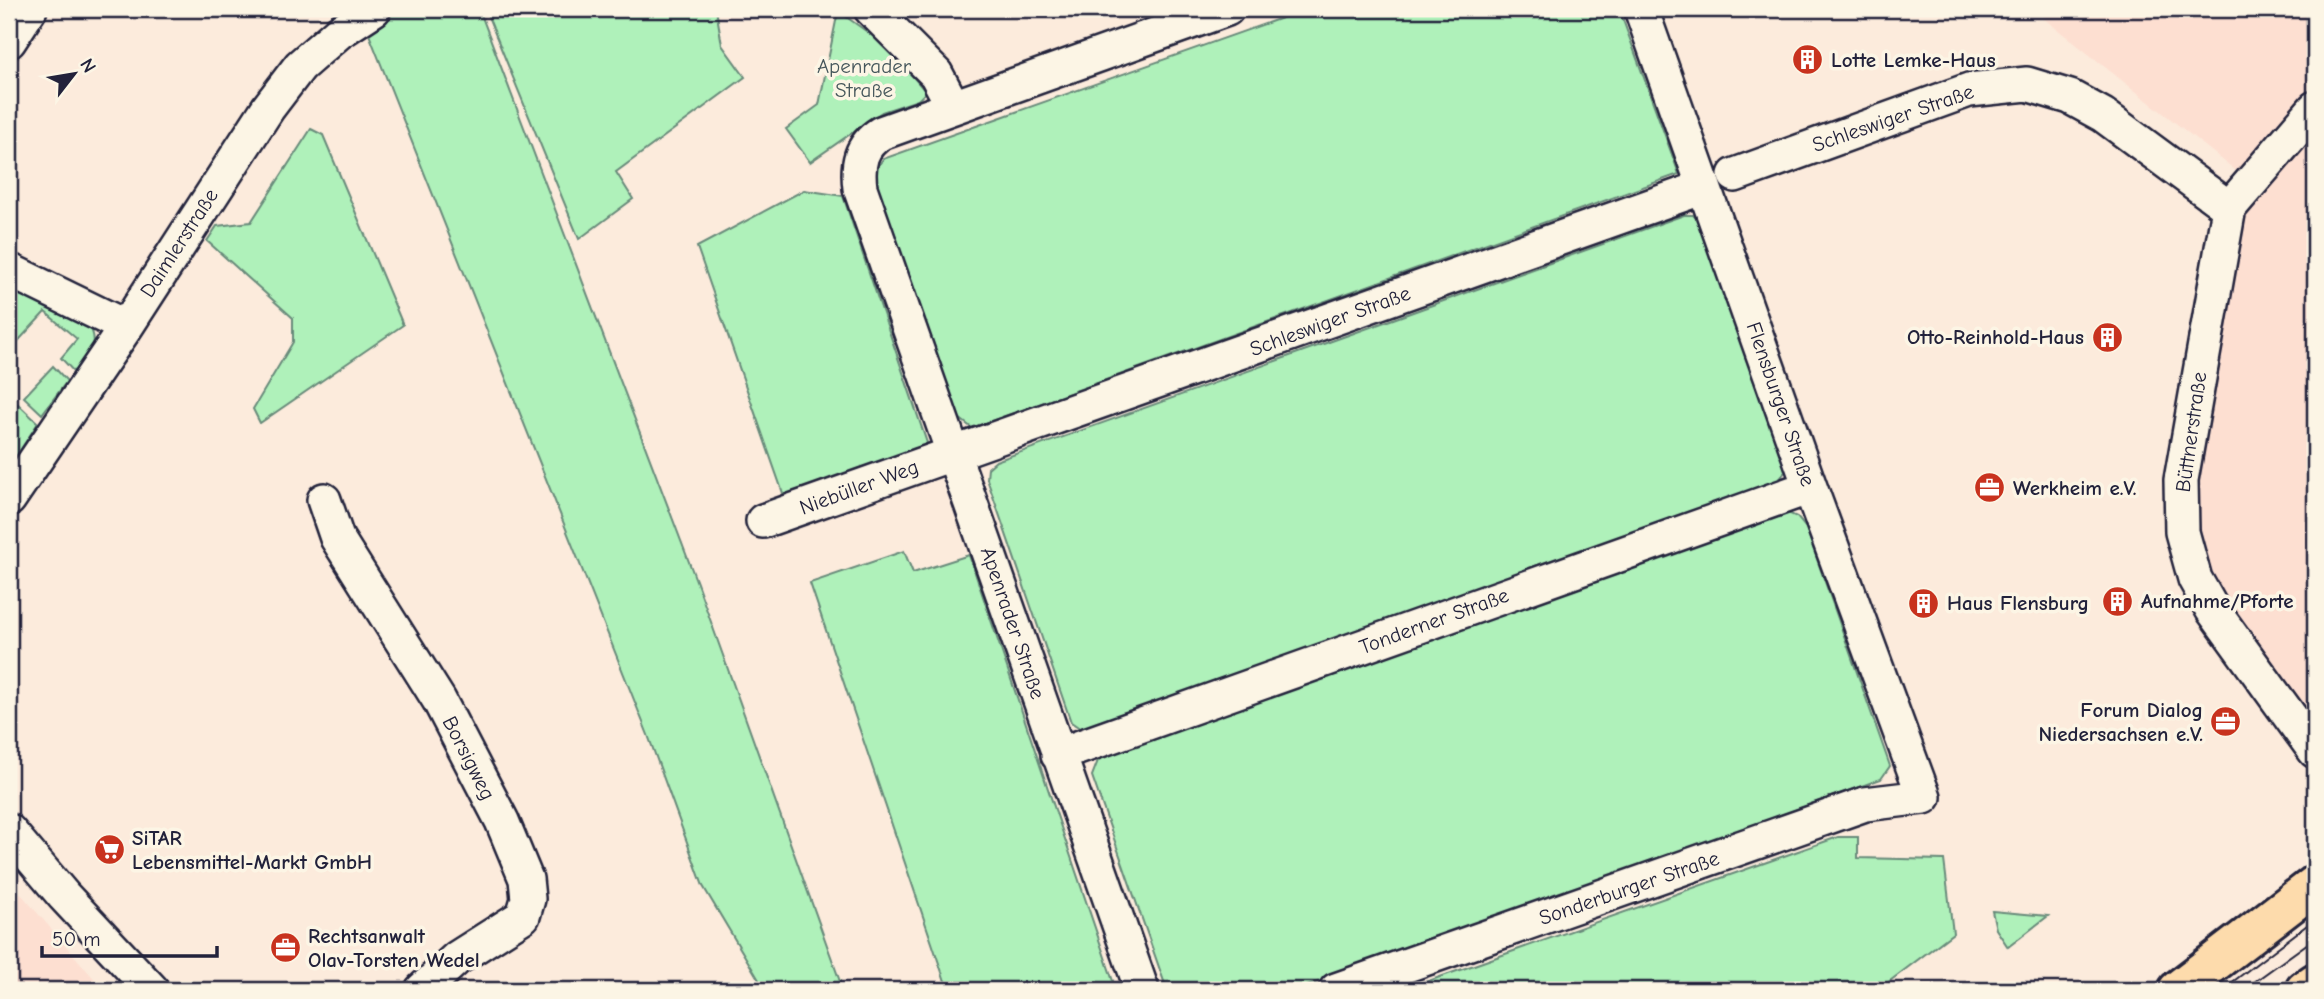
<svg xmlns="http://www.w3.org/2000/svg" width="2324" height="999" font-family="'Comic Neue',sans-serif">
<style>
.built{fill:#fddfd1}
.green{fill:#aff1ba;stroke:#688a7a;stroke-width:2}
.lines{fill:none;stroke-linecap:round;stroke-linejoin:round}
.minor-casing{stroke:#22223b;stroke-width:38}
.major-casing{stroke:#22223b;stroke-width:44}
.minor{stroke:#fcf5e5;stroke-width:33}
.major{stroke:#fddbac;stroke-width:38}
.tram{stroke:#22223b;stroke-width:2}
.labels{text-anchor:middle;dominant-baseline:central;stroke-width:7;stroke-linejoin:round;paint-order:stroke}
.poi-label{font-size:21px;font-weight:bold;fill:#22223b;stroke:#fcf5e5;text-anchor:start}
.park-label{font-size:21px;fill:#45565b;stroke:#fcf5e5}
.street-label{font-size:21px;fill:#22223b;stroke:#fcf5e5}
</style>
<rect width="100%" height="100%" fill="#fcebdc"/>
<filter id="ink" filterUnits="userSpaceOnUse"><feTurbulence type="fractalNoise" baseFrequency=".0143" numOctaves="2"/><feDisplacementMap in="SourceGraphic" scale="14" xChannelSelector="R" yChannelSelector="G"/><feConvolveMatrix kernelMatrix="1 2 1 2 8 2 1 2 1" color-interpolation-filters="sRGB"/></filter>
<g filter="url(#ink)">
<path class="built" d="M 2050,9 L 2315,9 L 2315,751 L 2182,532 L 2249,181 L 2043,18 Z
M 9,880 L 103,989 L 104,990 L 9,990 Z"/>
<path class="green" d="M 359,9 L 479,9 L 697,583 L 843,990 L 765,990 L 703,886 L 648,735 Z
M 485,9 L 716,9 L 722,45 L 745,77 L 616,172 L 633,199 L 579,239 Z
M 1307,9 L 1619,9 L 1679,174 L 972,428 L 959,418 L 875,180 L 874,172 L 883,159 Z
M 838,11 L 887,46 L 926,92 L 918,100 L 882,112 L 810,162 L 786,129 L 819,105 Z
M 311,129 L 323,135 L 403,325 L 260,423 L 253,409 L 293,342 L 293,318 L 207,241 L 217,226 L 251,222 Z
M 804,190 L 843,196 L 928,446 L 784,496 L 697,247 Z
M 1684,215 L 1693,215 L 1698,220 L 1786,470 L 1775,486 L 1084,731 L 1071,722 L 987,479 L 988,468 L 996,461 Z
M 9,283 L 88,324 C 102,344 88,357 75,373 L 61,358 L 77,339 L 45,312 L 9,351 Z
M 53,366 L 67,381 L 42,414 L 24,397 Z
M 18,404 L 38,423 L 15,458 L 9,452 L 9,436 L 14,430 L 9,425 L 9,414 Z
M 1788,513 L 1797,517 L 1806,528 L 1890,766 L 1881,779 L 1296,990 L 1167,990 L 1092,776 L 1099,758 Z
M 904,551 L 913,573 L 969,555 L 1116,990 L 948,990 L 810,583 Z
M 1838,837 L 1858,837 L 1858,858 L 1944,860 L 1953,933 L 1878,990 L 1403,990 Z
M 1992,911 L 2048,916 L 2008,947 L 1996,929 Z"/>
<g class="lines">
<defs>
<path id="minor" d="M 871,9 L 936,74 L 953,106
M 9,41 L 30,9
M 2315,108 L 2229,208 L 2181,480 L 2182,532 L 2195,579 L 2212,609 L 2315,751
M 1735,175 L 1969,90 L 2027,84 L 2070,97 L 2103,115 L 2229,208
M 9,270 L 126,327
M 9,499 L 126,327 L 268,108 L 300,66 L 339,32 L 374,9
M 324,500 L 337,538 L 439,700 L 502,821 L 526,879 L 528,899 L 523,916 L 457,958 L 422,990
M 763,521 L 1704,187
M 1058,755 L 1810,487
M 9,831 L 64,896 L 152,990
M 1142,990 L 860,188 C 857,164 860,146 881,133 L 1227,9
M 1336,990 L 1865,804 L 1924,797 L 1810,487 L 1641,9"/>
<path id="major" d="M 2178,990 L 2315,885
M 2305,990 L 2315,983"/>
</defs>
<use href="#minor" class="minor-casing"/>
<use href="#major" class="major-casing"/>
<use href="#minor" class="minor"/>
<use href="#major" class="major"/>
<path class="tram" d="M 2222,990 L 2315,919
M 2243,990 L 2315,938"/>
</g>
</g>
<defs>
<symbol id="building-disc" viewBox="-11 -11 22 22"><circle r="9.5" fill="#c8321e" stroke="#fcf5e5"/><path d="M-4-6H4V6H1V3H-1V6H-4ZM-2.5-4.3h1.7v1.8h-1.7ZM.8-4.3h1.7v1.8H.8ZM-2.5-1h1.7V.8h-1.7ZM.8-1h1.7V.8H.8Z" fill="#fff"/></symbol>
<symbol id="office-disc" viewBox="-11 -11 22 22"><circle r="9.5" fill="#c8321e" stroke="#fcf5e5"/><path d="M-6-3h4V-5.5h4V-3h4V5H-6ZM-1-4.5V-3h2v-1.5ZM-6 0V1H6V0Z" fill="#fff"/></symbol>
<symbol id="supermarket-disc" viewBox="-11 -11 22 22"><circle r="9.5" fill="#c8321e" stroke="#fcf5e5"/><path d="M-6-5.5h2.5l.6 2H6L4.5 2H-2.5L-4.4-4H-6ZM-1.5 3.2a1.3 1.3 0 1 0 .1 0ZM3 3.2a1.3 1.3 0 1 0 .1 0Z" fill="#fff"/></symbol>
</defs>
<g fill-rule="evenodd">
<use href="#building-disc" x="1790" y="42" width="35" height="35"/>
<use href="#building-disc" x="2090" y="320" width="35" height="35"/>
<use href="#office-disc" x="1972" y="470" width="35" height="35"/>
<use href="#building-disc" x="2100" y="584" width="35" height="35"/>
<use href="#building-disc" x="1906" y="586" width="35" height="35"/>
<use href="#office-disc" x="2208" y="704" width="35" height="35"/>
<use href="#supermarket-disc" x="92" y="832" width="35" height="35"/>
<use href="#office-disc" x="268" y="930" width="35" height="35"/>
</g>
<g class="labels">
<g class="poi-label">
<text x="1831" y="60">Lotte Lemke-Haus</text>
<text x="2084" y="337" text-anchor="end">Otto-Reinhold-Haus</text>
<text x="2013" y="488">Werkheim e.V.</text>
<text x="2141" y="601">Aufnahme/Pforte</text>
<text x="1947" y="603">Haus Flensburg</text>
<text x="2203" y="710" text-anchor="end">Forum Dialog<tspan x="2203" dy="24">Niedersachsen e.V.</tspan></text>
<text x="132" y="838">SiTAR<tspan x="132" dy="24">Lebensmittel-Markt GmbH</tspan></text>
<text x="308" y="936">Rechtsanwalt<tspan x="308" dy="24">Olav-Torsten Wedel</tspan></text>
</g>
<g class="park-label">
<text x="864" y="66">Apenrader<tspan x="864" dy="24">Straße</tspan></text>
</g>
<g class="street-label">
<text transform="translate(1893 118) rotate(-19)">Schleswiger Straße</text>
<text transform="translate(179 243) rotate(-57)">Daimlerstraße</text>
<text transform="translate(1330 321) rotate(-20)">Schleswiger Straße</text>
<text transform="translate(1781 404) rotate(71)">Flensburger Straße</text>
<text transform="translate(2191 432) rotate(-82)">Büttnerstraße</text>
<text transform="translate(859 487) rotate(-20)">Niebüller Weg</text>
<text transform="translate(1434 621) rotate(-20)">Tonderner Straße</text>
<text transform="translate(1013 623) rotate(71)">Apenrader Straße</text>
<text transform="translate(469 758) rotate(63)">Borsigweg</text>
<text transform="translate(1629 888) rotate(-19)">Sonderburger Straße</text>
</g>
</g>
<rect width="2324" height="999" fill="none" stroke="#fcf5e5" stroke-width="35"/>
<rect x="18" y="18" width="2289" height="964" fill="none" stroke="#22223b" stroke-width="2.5" filter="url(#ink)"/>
<g transform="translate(74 74) rotate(59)" stroke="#fcf5e5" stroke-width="5" paint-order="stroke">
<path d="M0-5L12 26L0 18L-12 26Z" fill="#22223b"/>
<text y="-10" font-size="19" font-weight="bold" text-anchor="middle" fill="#22223b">N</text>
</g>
<path d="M42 946v10h175v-10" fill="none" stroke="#22223b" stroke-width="3.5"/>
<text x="52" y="946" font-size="21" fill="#22223b" stroke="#fcf5e5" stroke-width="5" paint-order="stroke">50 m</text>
</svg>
